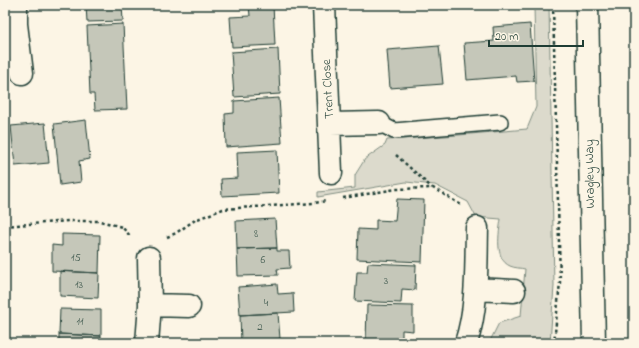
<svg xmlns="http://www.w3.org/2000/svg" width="639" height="348" font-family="'Indie Flower',sans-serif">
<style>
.green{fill:#dcdacc;stroke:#7e8c80}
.building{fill:#c5c7b9;stroke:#1f3d34}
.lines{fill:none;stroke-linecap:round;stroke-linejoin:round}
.service-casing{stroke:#1f3d34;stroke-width:18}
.minor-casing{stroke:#1f3d34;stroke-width:25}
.tertiary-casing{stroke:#1f3d34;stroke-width:25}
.path{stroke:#1f3d34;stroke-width:2.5;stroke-dasharray:3 3;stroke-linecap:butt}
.service{stroke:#fcf5e5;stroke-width:15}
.minor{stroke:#fcf5e5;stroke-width:22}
.tertiary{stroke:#fcf5e5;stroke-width:22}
.labels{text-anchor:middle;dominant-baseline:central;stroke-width:3;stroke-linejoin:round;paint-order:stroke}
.number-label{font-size:11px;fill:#486055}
.street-label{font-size:13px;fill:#1f3d34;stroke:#fcf5e5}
</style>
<rect width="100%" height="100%" fill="#fcf5e5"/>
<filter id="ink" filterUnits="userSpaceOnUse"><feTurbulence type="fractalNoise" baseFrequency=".025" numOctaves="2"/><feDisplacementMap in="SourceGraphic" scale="8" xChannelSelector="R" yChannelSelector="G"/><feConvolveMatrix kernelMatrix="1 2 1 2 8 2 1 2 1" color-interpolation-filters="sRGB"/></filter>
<g filter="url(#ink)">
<path class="green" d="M 534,5 L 549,5 L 554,286 L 550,343 L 489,343 L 499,323 L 521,316 L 525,269 C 521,268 514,268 510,266 C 494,259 499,233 501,219 L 476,217 L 468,202 L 435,185 L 406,182 L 318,197 L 318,192 L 355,188 L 355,175 L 365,159 L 385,145 L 387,140 L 459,135 L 527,129 L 536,107 Z"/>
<path class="building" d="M 86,5 L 122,5 L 123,21 L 87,22 Z
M 249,5 L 273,5 L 275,45 L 232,47 L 230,17 L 250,16 Z
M 123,24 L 127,109 L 95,110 L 94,94 L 90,94 L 87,26 Z
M 530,24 L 534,81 L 517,82 L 516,76 L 467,80 L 464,43 L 494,41 L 493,27 Z
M 439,46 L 443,84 L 390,88 L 387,50 Z
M 278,49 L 280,94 L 234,97 L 231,52 Z
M 279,98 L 282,143 L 226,147 L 225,114 L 234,113 L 234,101 Z
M 86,120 L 90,159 L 79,161 L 81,182 L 60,185 L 54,124 Z
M 45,123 L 49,163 L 15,166 L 11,126 Z
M 277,150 L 279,193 L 222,196 L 221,179 L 238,178 L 237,152 Z
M 397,199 L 424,200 L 422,262 L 357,259 L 358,229 L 376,230 L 376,220 L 395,221 Z
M 275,219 L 277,248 L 237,249 L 236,221 Z
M 62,234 L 100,235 L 99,273 L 52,271 L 52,245 L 62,246 Z
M 277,248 L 277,251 L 289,251 L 290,268 L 277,269 L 278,275 L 238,276 L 237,249 Z
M 368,263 L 416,265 L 415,290 L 402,289 L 401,303 L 355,301 L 357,272 L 367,272 Z
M 60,271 L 99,273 L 98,298 L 60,296 Z
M 277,284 L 278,294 L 293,293 L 294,312 L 240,315 L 238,287 Z
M 367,305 L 413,306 L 413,331 L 402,330 L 402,343 L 366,343 Z
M 60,309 L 101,310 L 101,336 L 59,334 Z
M 278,313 L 280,339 L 241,342 L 240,315 Z
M 59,334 L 101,336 L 101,343 L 59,343 Z"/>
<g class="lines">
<defs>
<path id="service" d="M 379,123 L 394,131 L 500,122"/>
<path id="minor" d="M 16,5 L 16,24 L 22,73
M 324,5 L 331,173
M 330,124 L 379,123
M 476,289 L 514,291
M 150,305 L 189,306
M 147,343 L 150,305 L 149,258
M 466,343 C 478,306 476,267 477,228"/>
<path id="tertiary" d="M 587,5 L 594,343"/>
</defs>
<use href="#service" class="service-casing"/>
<use href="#minor" class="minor-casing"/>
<use href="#tertiary" class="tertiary-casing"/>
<path class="path" d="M 553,5 L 560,282 L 554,343
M 396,155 L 432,188
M 343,198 L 396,189 L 433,188 L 463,206
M 5,226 L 68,221 L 100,221 L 122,227 L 131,237
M 167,237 L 176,233 L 195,220 L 223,209 L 314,203 L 327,201"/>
<use href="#service" class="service"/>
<use href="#minor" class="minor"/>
<use href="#tertiary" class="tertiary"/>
</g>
</g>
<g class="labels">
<g class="number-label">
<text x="256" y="234">8</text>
<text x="76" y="258">15</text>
<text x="263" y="260">6</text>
<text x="386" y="281">3</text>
<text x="79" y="285">13</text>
<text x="266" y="303">4</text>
<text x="80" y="322">11</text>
<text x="260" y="327">2</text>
</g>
<g class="street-label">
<text transform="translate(328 89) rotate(-93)">Trent Close</text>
<text transform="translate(590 174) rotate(-91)">Wragley Way</text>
</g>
</g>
<rect width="639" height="348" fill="none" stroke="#fcf5e5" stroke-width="20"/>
<rect x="10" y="10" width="619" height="328" fill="none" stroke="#1f3d34" stroke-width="1.5" filter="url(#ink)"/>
<path d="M489 40v6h94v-6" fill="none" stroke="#1f3d34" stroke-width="2"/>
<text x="495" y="40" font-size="12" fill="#1f3d34" stroke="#fcf5e5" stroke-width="3" paint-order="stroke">20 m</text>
</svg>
